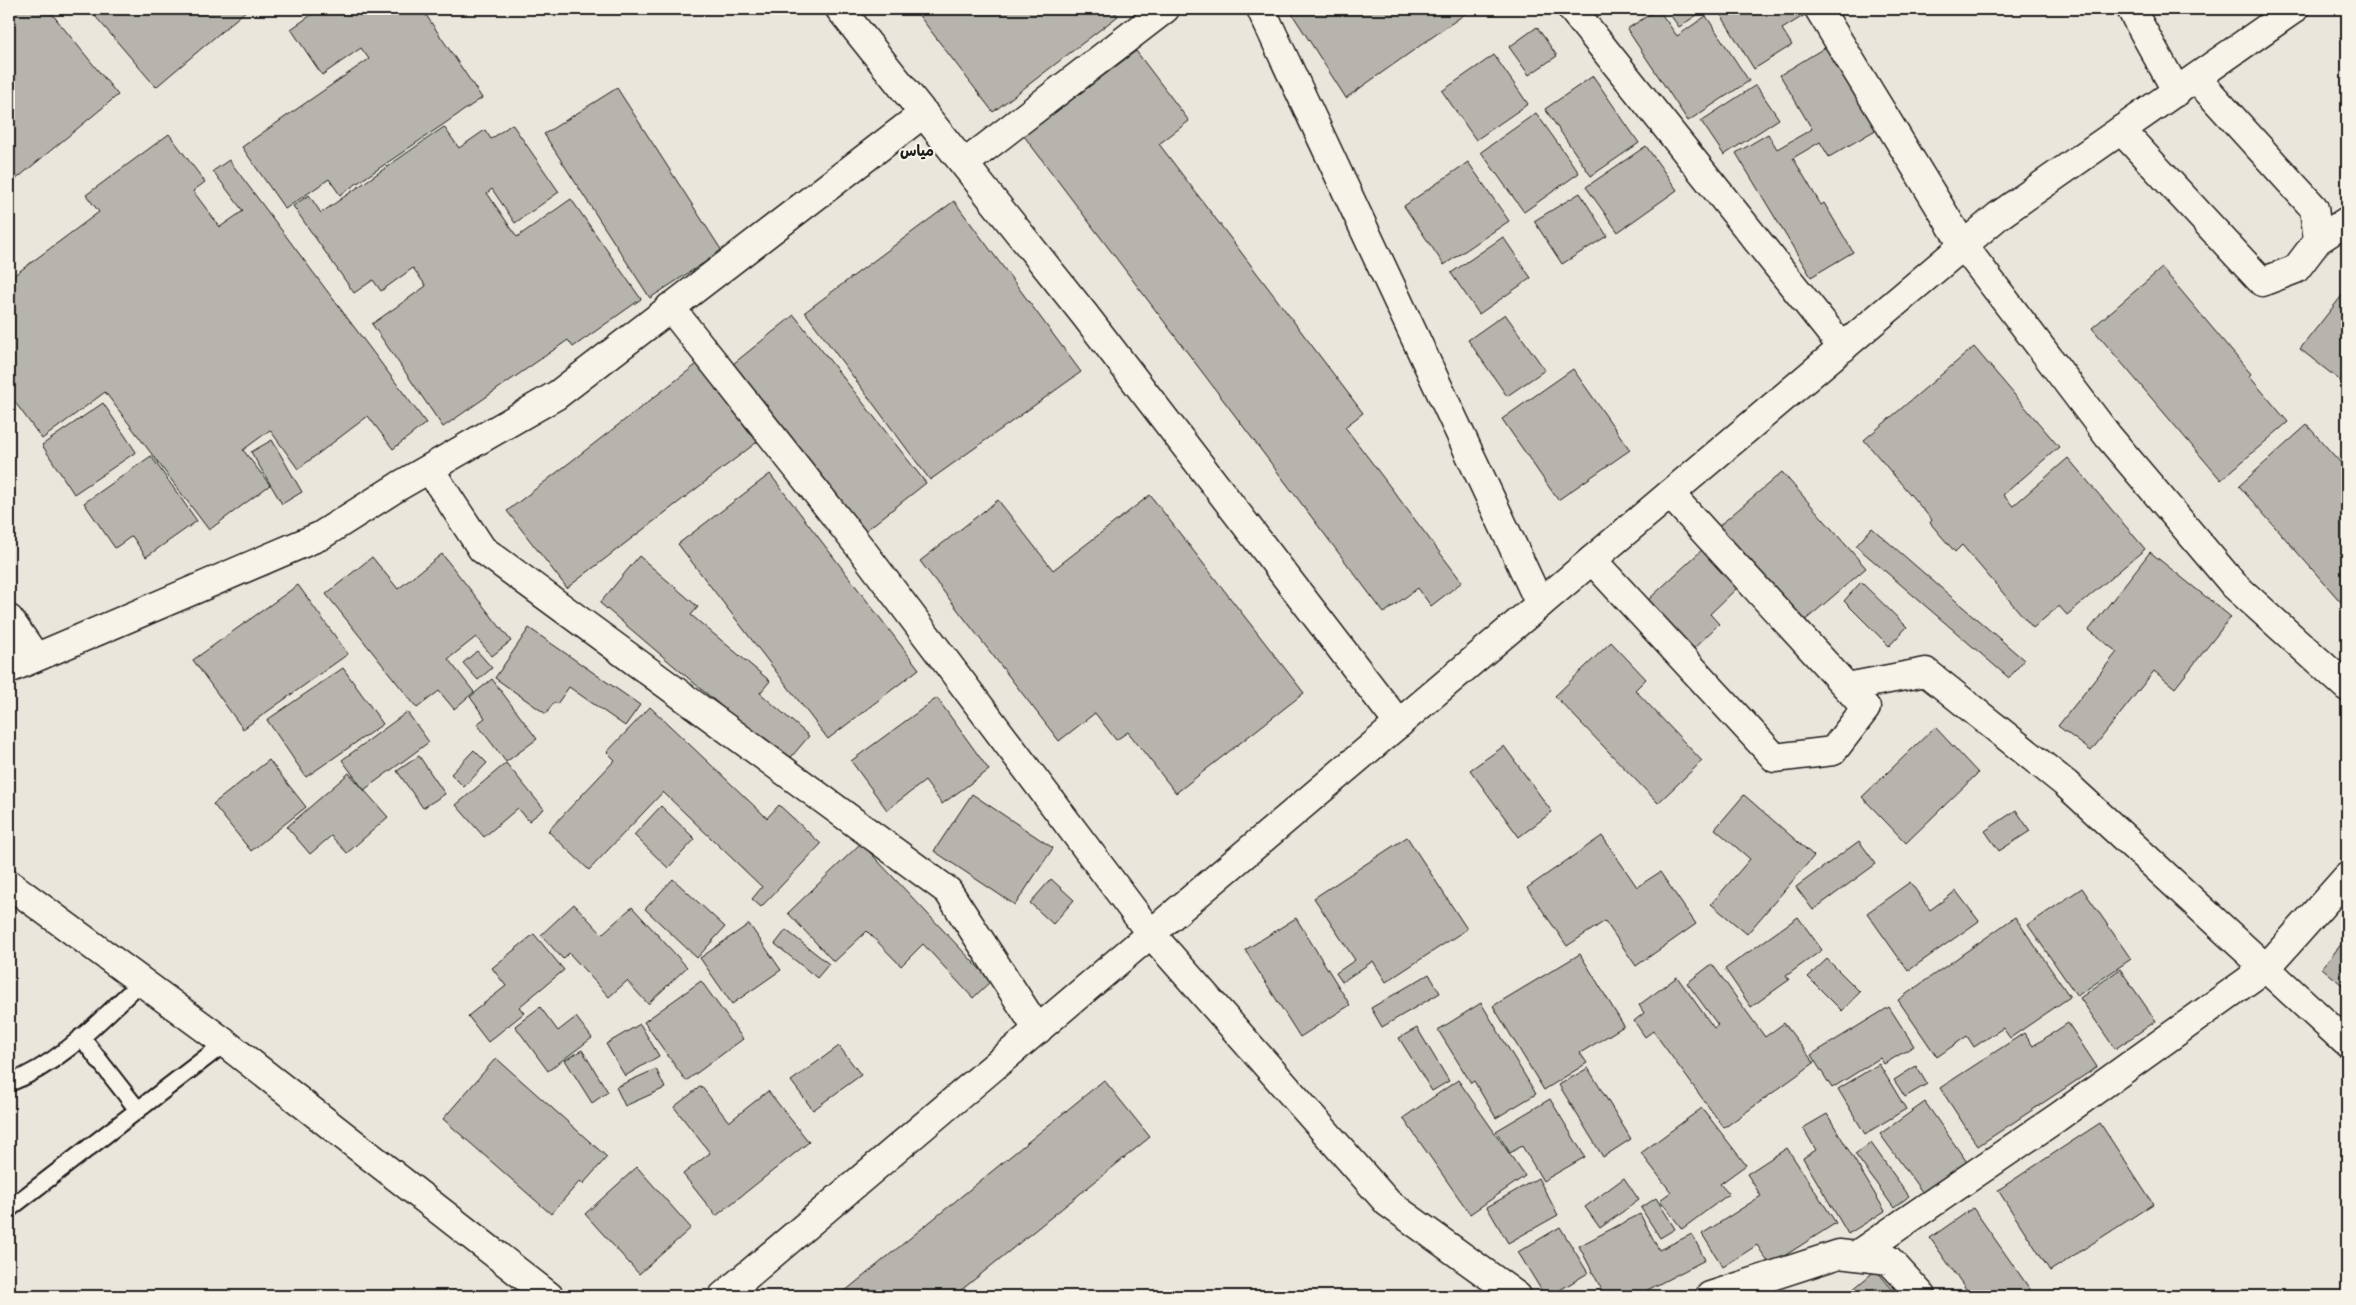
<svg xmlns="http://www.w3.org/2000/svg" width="2356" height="1305" font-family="'Balsamiq Sans','Playpen Sans Arabic',sans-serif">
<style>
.building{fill:#b6b4ac;stroke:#1c1c1c}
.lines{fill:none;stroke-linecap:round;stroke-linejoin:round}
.lane-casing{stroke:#1c1c1c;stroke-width:20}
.street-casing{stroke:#1c1c1c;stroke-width:31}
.secondary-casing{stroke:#1c1c1c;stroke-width:31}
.lane{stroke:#f7f3e8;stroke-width:16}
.street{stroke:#f7f3e8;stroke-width:28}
.secondary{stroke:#f7f3e8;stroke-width:28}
.labels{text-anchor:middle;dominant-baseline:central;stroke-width:4.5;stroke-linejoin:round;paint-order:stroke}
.neighbourhood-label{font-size:15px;font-weight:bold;fill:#1c1c1c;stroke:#f7f3e8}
</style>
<rect width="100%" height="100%" fill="#eae6dc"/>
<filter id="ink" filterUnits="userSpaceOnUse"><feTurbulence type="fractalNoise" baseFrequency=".02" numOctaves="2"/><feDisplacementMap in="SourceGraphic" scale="10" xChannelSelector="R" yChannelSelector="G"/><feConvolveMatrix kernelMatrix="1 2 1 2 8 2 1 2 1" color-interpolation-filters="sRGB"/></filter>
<g filter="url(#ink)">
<path class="building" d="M 9,9 L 48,9 L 118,95 L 9,185 Z
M 89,9 L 248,9 L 156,87 Z
M 320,9 L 428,9 L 424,12 L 482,98 L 340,195 L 329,179 L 285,209 L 242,147 L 369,59 L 361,48 L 322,75 L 291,29 Z
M 914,9 L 1112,9 L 1118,16 L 993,112 Z
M 1289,9 L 1472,9 L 1346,98 Z
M 1658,9 L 1677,36 L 1706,16 L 1749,81 L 1688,121 L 1627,29 Z
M 1666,9 L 1706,9 L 1679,27 Z
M 1720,9 L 1806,9 L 1808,13 L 1782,29 L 1792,45 L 1754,69 L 1718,10 Z
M 1537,27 L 1557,56 L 1529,75 L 1509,47 Z
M 1829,45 L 1879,128 L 1829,157 L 1820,142 L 1793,158 L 1821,205 L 1824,203 L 1853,252 L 1811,277 L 1736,153 L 1768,134 L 1777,149 L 1812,129 L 1780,75 Z
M 1136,51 L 1189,121 L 1159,144 L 1363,413 L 1345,427 L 1462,582 L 1431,606 L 1418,588 L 1384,613 L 1024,136 Z
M 1494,55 L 1528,104 L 1476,140 L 1442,91 Z
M 1593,76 L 1639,143 L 1591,176 L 1545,109 Z
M 1756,85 L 1779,119 L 1724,155 L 1701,121 Z
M 617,88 L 722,251 L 650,298 L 544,134 Z
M 1536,113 L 1579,173 L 1524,212 L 1481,152 Z
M 512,124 L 559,192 L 515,223 L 492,189 L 487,193 L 517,237 L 571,199 L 641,299 L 573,347 L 568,340 L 443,427 L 372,324 L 426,286 L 413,268 L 381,291 L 373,280 L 354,293 L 293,206 L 309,195 L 321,213 L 444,127 L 459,148 L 485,130 L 491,139 Z
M 169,134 L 205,182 L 193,191 L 220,227 L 243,211 L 213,171 L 229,160 L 426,423 L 393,449 L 368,416 L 298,469 L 270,430 L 243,450 L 270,485 L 209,530 L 105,392 L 42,439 L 9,394 L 9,279 L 99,212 L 86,195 Z
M 1646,146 L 1677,190 L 1618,232 L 1586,187 Z
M 1468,162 L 1509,221 L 1444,265 L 1404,206 Z
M 1580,193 L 1607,236 L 1562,264 L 1534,221 Z
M 954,201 L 1081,372 L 930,480 L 805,312 Z
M 1503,237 L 1531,278 L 1479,314 L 1451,273 Z
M 2162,268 L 2251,374 L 2249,376 L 2288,422 L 2221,480 L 2092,328 Z
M 2344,293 L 2347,296 L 2347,386 L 2300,349 Z
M 1505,314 L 1545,370 L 1507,396 L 1468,340 Z
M 794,315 L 926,483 L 860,535 L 728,368 Z
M 1974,347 L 2059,447 L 2003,495 L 2013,506 L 2068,458 L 2145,549 L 2067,615 L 2059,606 L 2033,628 L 1962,545 L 1955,552 L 1930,523 L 1932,520 L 1864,440 Z
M 697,364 L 757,442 L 567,588 L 507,511 Z
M 1573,369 L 1630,450 L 1558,500 L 1502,419 Z
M 103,403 L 136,452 L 74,494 L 42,445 Z
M 2307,425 L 2347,470 L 2347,609 L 2239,486 Z
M 272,440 L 302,492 L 282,504 L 251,452 Z
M 151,456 L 197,521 L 146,557 L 132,536 L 115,548 L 84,503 Z
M 1782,472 L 1866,568 L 1802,623 L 1719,526 Z
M 770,474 L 919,669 L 828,739 L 678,544 Z
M 1150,495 L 1304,693 L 1176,793 L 1128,732 L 1116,740 L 1095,713 L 1059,741 L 920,561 L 998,500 L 1053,570 Z
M 1872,528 L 2024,660 L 2009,678 L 1856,546 Z
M 1704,548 L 1739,586 L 1710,614 L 1719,624 L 1692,650 L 1647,601 Z
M 2150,552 L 2231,617 L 2175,688 L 2154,671 L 2091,751 L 2058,726 L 2117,652 L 2089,630 Z
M 442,554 L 511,641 L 492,656 L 476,637 L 448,659 L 474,692 L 454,709 L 439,691 L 417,708 L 326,594 L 372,557 L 398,589 Z
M 639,556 L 698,607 L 691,615 L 770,681 L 760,693 L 809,736 L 787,762 L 600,603 Z
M 1861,582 L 1907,627 L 1889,646 L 1844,601 Z
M 298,585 L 348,654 L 243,729 L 193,660 Z
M 529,628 L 640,705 L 625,726 L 569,687 L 557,704 L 554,702 L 546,714 L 495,678 Z
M 1611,642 L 1646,679 L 1635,690 L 1702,761 L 1658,803 L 1555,696 Z
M 477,651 L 492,668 L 478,680 L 463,663 Z
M 343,668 L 383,724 L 306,777 L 267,720 Z
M 492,679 L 537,739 L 506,762 L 477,724 L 485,718 L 470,697 Z
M 937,698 L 989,770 L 942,804 L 925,781 L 887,810 L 851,761 Z
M 650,707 L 767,818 L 779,805 L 821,844 L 761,907 L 752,899 L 762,887 L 663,792 L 589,870 L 548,831 L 615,760 L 607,752 Z
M 407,712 L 429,742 L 364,790 L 342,760 Z
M 1935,727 L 1978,773 L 1906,843 L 1862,797 Z
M 1504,746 L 1552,812 L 1519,837 L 1470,770 Z
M 474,750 L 487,763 L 464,787 L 451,774 Z
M 419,756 L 445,794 L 423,808 L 397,771 Z
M 269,760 L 306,807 L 251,851 L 213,804 Z
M 506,763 L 544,809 L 529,821 L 518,808 L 484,837 L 456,805 Z
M 349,773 L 388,817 L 347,853 L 331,836 L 310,854 L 287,827 Z
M 972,794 L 1053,848 L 1015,905 L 934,851 Z
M 1744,795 L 1814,856 L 1747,934 L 1711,904 L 1750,859 L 1715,829 Z
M 661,806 L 695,839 L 668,868 L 634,835 Z
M 2016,810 L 2030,831 L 1999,851 L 1985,831 Z
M 1602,836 L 1637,887 L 1660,872 L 1696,924 L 1636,966 L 1605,921 L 1567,946 L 1527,888 Z
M 1407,837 L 1467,929 L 1386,982 L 1373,961 L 1342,982 L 1336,973 L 1355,960 L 1314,898 Z
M 1859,841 L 1876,864 L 1813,910 L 1796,887 Z
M 861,843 L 991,981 L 973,998 L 923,944 L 901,966 L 867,931 L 834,962 L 788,913 Z
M 673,879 L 725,927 L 697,958 L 645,909 Z
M 1051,879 L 1074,900 L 1053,924 L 1030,903 Z
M 1910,882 L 1930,910 L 1956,891 L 1979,921 L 1908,971 L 1867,913 Z
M 2082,888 L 2131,959 L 2077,996 L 2028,925 Z
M 574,904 L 602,934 L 632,907 L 687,967 L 648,1004 L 627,981 L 609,997 L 569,953 L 563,959 L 541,935 Z
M 1798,917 L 1822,950 L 1786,976 L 1789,980 L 1751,1007 L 1725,969 Z
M 2015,917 L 2070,997 L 2010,1038 L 2003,1028 L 1974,1047 L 1967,1036 L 1937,1057 L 1898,1000 Z
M 1296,918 L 1350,1005 L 1300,1037 L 1245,950 Z
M 749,924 L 781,970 L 732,1004 L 700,958 Z
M 786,930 L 829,964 L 817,978 L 775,944 Z
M 534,934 L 564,970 L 519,1007 L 524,1013 L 488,1042 L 468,1016 L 506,986 L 492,968 Z
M 2347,937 L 2347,989 L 2322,968 Z
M 1580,954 L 1624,1026 L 1580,1053 L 1587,1063 L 1544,1090 L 1493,1006 Z
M 1827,959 L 1860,992 L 1842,1011 L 1808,977 Z
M 1712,964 L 1765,1037 L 1784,1023 L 1814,1063 L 1724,1128 L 1653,1031 L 1645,1037 L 1634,1021 L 1644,1013 L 1639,1005 L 1677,977 L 1714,1028 L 1718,1025 L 1687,983 Z
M 2120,969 L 2156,1021 L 2115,1049 L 2080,998 Z
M 1429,974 L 1440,993 L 1382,1027 L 1371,1008 Z
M 701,981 L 743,1039 L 686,1081 L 644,1022 Z
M 1481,1003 L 1536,1094 L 1496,1118 L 1474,1081 L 1471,1083 L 1438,1030 Z
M 540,1007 L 558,1031 L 576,1017 L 592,1038 L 548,1071 L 515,1026 Z
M 1889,1007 L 1914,1046 L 1884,1064 L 1880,1058 L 1832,1088 L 1811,1055 Z
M 2068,1023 L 2097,1067 L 1978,1146 L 1940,1088 L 2024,1033 L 2033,1046 Z
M 640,1024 L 659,1056 L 625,1076 L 606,1044 Z
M 1417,1028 L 1449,1081 L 1432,1091 L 1399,1038 Z
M 839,1046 L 861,1075 L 813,1110 L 791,1081 Z
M 582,1050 L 608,1092 L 592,1103 L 565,1060 Z
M 496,1058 L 607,1157 L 583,1184 L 580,1181 L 551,1214 L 443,1119 Z
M 1879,1064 L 1906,1109 L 1865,1134 L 1838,1089 Z
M 1916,1066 L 1927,1084 L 1905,1097 L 1894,1080 Z
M 1588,1068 L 1631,1139 L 1603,1157 L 1559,1085 Z
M 656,1069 L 665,1088 L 625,1106 L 616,1087 Z
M 1104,1080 L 1150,1137 L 954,1296 L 839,1296 Z
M 1458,1080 L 1525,1176 L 1470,1214 L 1403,1118 Z
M 701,1086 L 729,1122 L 768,1091 L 809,1142 L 716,1216 L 683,1174 L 710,1153 L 674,1107 Z
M 1550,1099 L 1585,1157 L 1543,1181 L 1522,1146 L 1510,1153 L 1496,1131 Z
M 1925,1102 L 1969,1165 L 1925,1196 L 1880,1134 Z
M 1702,1108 L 1746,1165 L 1720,1184 L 1729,1194 L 1682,1229 L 1660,1200 L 1671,1192 L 1641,1153 Z
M 1827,1114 L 1885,1211 L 1848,1234 L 1803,1158 L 1816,1150 L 1803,1128 Z
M 2100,1123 L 2153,1204 L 2050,1271 L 1998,1190 Z
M 1871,1143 L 1909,1196 L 1894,1208 L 1855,1154 Z
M 1787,1148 L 1836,1223 L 1770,1265 L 1757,1245 L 1723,1267 L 1702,1234 L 1761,1196 L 1747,1174 Z
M 637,1167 L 691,1228 L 639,1274 L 585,1214 Z
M 1538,1178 L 1558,1215 L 1508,1243 L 1487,1207 Z
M 1624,1178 L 1639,1200 L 1600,1228 L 1585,1207 Z
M 1656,1198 L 1675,1229 L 1660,1238 L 1641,1208 Z
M 1973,1208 L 2032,1292 L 2026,1296 L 1971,1296 L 1930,1238 Z
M 1640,1214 L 1659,1250 L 1692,1234 L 1705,1260 L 1636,1296 L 1605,1296 L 1579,1246 Z
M 1560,1227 L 1588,1273 L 1550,1296 L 1545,1296 L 1518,1252 Z
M 1876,1270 L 1898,1296 L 1845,1296 Z"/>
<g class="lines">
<defs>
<path id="lane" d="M 81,1037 L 138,1110
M 9,1083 C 61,1064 102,1018 142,981
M 9,1209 L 225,1043"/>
<path id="street" d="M 840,9 L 1084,314 L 1399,724
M 1261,9 L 1540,604
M 1572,9 L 1843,348
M 1819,9 L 1963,245 L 2108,436 L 2234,585 L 2347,687
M 2131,9 L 2177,92
M 2121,130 L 2262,282 L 2296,269 L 2318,240 L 2314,208 L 2196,78
M 964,164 L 1165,9
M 2318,240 L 2347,221
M 670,307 L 862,550 L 1151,934 L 1388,1203 L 1517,1296
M 430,470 L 482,549 L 948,891 L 1038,1030
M 1592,560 L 1775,758 L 1833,751 L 1866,708 L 1670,494
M 9,619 L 35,656
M 9,669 L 320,536 L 399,486 L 557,395 L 924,113
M 1847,687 L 1926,672 L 2066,784 L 2347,1043
M 1855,1256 L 2058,1117 L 2267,967 L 2347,877
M 1710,1296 L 1839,1254 L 1889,1260 L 1922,1296"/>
<path id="secondary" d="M 9,884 L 225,1043 L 549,1296
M 723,1296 L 1998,216 L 2294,9"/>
</defs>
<use href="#lane" class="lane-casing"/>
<use href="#street" class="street-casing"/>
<use href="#secondary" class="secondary-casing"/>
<use href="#lane" class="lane"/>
<use href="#street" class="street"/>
<use href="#secondary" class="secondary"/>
</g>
</g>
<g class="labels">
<g class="neighbourhood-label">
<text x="917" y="151">مياس</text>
</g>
</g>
<rect width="2356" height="1305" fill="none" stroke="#f7f3e8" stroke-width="30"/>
<rect x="15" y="15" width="2326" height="1275" fill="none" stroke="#1c1c1c" stroke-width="2" filter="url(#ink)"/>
</svg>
